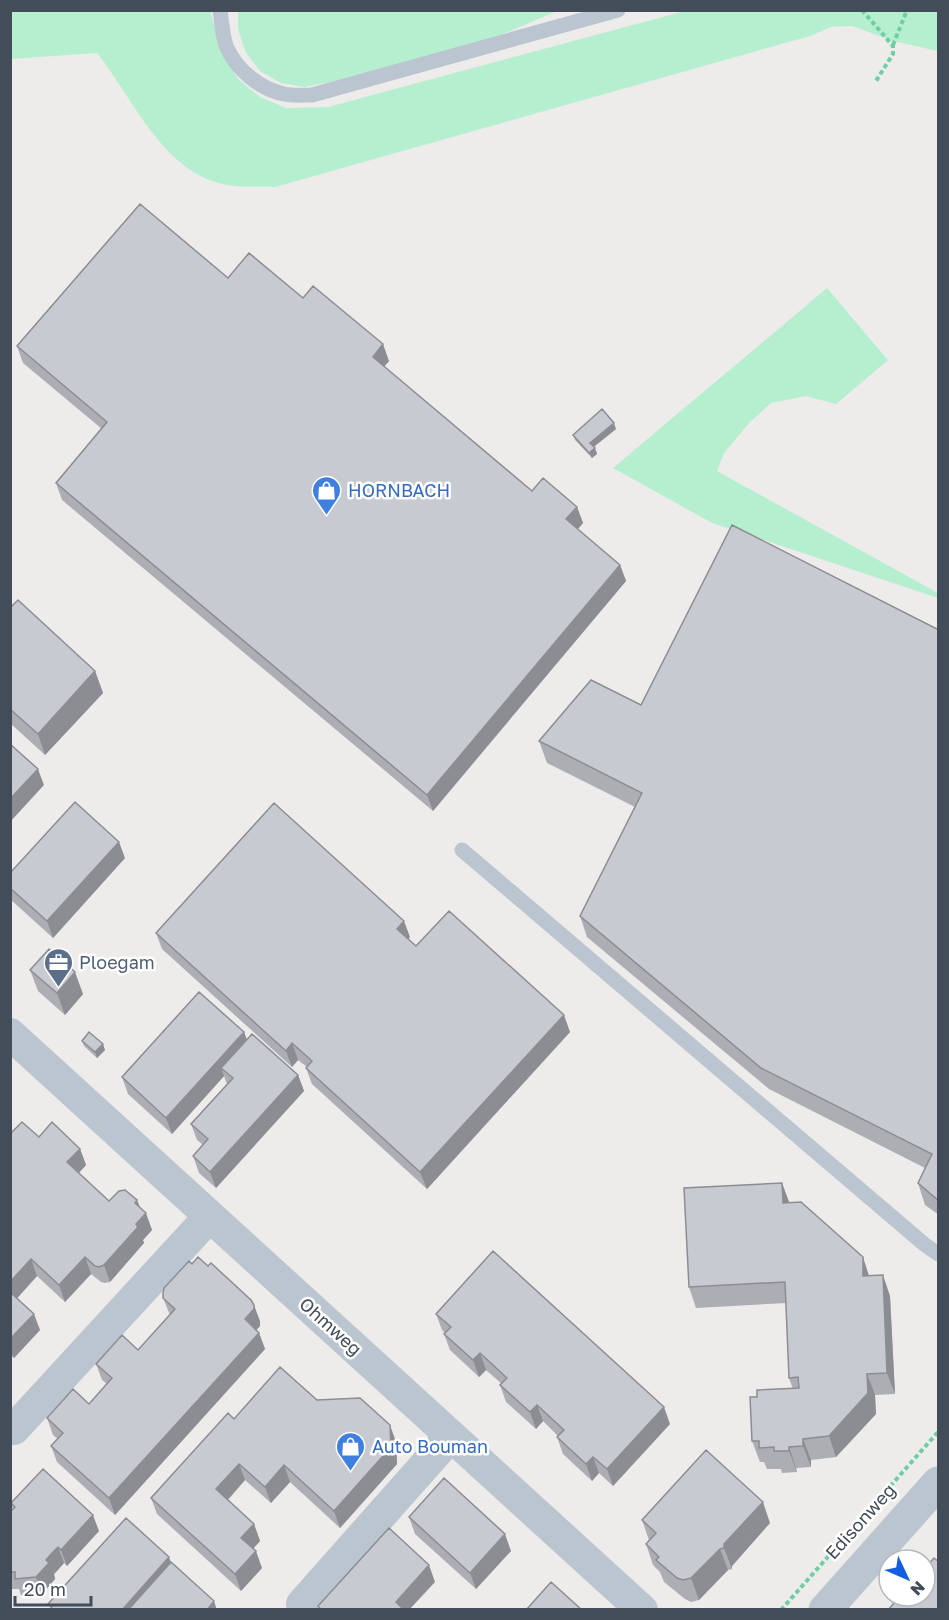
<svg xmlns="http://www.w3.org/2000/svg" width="949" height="1620" font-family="'Golos Text',sans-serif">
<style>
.green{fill:#b6efd0}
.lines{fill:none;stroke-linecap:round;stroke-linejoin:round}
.path{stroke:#6ecea4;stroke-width:4;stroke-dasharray:4.5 3;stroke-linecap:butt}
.service{stroke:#bbc5cf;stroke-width:15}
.minor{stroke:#bbc5cf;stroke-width:32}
.tertiary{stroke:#bbc5cf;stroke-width:33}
.wall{fill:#acaeb4}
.shaded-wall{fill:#8c8d92}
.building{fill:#c8cad1;stroke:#8c8d92;stroke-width:1.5}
.labels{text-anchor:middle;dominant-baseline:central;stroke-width:5;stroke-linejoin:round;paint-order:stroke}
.shop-label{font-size:18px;fill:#366cbe;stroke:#fff;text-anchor:start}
.service-label{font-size:18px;fill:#4e5e75;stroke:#fff;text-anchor:start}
.street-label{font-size:18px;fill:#434d59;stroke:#fff}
</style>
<rect width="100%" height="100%" fill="#eeebeb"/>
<path class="green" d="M 11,11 L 210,11 L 222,51 L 238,79 L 260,97 L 286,108 L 328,107 L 685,11 L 938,11 L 938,51 L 893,41 L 852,26 L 831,27 L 810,36 L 275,187 C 260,186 243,188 228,185 C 164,175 133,98 97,53 L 11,59 Z
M 238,11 L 557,11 L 489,40 L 335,81 L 304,87 L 281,83 L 260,71 L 246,53 L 238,29 Z
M 827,288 L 888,360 L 836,404 L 806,396 L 771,403 L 749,423 L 724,453 L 717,471 L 938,593 L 938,598 L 712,523 L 613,468 Z"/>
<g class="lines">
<path class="path" d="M 862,10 L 893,46 L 893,54 L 876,81
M 893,45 L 907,10
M 781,1610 L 938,1432"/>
<path class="service" d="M 220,10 C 222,22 222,37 227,48 C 237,70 260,89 284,94 C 293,96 303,95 312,95 L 618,10
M 462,850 L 924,1244 L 938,1254"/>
<path class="minor" d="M 10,1034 L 642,1610
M 14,1429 L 210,1216
M 302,1604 L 451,1436"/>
<path class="tertiary" d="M 825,1610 L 938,1483"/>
</g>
<path class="wall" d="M 228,278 L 303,298 L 389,361 L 384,366 L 532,491 L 577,507 L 583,523 L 578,529 L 620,565 L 626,581 L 433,811 L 62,500 L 56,483 L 102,429 L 23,363 L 17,346 Z
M 616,429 L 594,447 L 597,454 L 592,458 L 575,440 L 573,435 Z
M 10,608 L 95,671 L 103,693 L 45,755 L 10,723 Z
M 939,630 L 939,1215 L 925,1205 L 918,1183 L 925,1168 L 769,1089 L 587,937 L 580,916 L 635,807 L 547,763 L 539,741 L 641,705 Z
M 125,858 L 53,938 L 10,899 L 10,873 Z
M 156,933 L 410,937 L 408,939 L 416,946 L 570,1032 L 427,1189 L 312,1084 L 306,1068 L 307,1067 L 298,1060 L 292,1067 L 162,949 Z
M 30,970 L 83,994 L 65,1015 L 38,991 Z
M 244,1032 L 247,1040 L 298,1075 L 304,1091 L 216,1188 L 199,1173 L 193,1156 L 203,1145 L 197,1140 L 191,1124 L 227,1084 L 224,1076 L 172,1134 L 128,1094 L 122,1077 Z
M 82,1041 L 105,1050 L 97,1058 L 84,1046 Z
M 10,1134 L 39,1137 L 80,1149 L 86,1165 L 79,1173 L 109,1201 L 137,1200 L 140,1207 L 152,1230 L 143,1240 L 144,1243 L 110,1282 L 105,1283 L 101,1282 L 91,1274 L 65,1302 L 37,1276 L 17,1298 L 40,1330 L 14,1358 L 10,1355 Z
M 782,1183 L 789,1202 L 869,1275 L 890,1296 L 895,1394 L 875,1395 L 876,1414 L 836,1457 L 811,1460 L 811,1467 L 796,1468 L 797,1472 L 782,1473 L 781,1469 L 767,1469 L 764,1462 L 760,1462 L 752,1441 L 757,1397 L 793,1389 L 789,1378 L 786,1303 L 696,1308 L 689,1287 Z
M 163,1298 L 260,1321 L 260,1326 L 256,1330 L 259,1333 L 265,1349 L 115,1515 L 57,1462 L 51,1446 L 58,1439 L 53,1435 L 47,1418 L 89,1404 L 107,1384 L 102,1380 L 96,1364 L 138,1350 L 170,1315 Z
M 436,1314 L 670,1424 L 613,1486 L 599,1473 L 592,1481 L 563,1454 L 557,1437 L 558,1436 L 543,1421 L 536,1429 L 506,1402 L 500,1385 L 502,1384 L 486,1370 L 479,1377 L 450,1350 L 444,1334 L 445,1333 L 442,1330 Z
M 317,1400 L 396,1442 L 397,1464 L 340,1528 L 290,1482 L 271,1503 L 245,1480 L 228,1500 L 254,1524 L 260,1541 L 253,1549 L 262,1568 L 241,1591 L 157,1514 L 151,1498 L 234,1419 Z
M 11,1503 L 99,1531 L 67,1566 L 64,1563 L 58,1570 L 54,1574 L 55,1579 L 42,1594 L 21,1595 L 19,1589 L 10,1589 L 10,1512 L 13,1509 Z
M 409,1517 L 511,1551 L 476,1589 L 415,1534 Z
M 642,1520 L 770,1523 L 732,1566 L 732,1569 L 728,1570 L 699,1600 L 691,1602 L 685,1599 L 664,1582 L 660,1572 L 653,1565 L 646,1544 L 649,1540 Z"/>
<path class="shaded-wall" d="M 383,344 L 389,361 L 379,373 L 373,357 Z
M 614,423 L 616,429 L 592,448 L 590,443 Z
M 595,448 L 597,454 L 592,458 L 589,453 Z
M 577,507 L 583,523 L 572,536 L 566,519 Z
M 620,565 L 626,581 L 433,811 L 427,795 Z
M 95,671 L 103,693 L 45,755 L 38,734 Z
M 38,769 L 44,785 L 10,822 L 10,799 Z
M 119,842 L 125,858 L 53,938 L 47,921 Z
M 404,921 L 410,937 L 403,945 L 397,929 Z
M 75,972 L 83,994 L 65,1015 L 57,993 Z
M 564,1015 L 570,1032 L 427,1189 L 420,1172 Z
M 244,1032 L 250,1048 L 221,1068 L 224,1076 L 172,1134 L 166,1118 Z
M 292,1043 L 298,1060 L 292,1067 L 286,1051 Z
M 103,1044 L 105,1050 L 97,1058 L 95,1052 Z
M 298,1075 L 304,1091 L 216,1188 L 210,1172 Z
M 80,1149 L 86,1165 L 73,1179 L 67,1162 Z
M 782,1183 L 790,1205 L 783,1203 Z
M 137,1200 L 143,1216 L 146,1213 L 152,1230 L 143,1240 L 144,1243 L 110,1282 L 104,1265 L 136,1224 L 135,1203 Z
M 85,1257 L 91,1274 L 65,1302 L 59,1285 Z
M 863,1257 L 870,1279 L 863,1276 Z
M 31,1259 L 37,1276 L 12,1304 L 10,1301 L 10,1282 Z
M 883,1275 L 890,1296 L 895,1394 L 887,1373 Z
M 254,1305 L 260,1321 L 260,1326 L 251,1336 L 245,1319 Z
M 34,1314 L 40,1330 L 14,1358 L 10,1349 L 10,1339 Z
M 259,1333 L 265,1349 L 115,1515 L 109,1498 Z
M 480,1353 L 486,1370 L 479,1377 L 473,1360 Z
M 867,1374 L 875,1395 L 876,1414 L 836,1457 L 829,1436 Z
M 537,1405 L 543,1421 L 536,1429 L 530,1412 Z
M 664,1407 L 670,1424 L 613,1486 L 607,1469 Z
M 390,1425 L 396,1442 L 397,1464 L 340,1528 L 334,1511 Z
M 803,1439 L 811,1460 L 811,1467 L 803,1446 Z
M 789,1447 L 796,1468 L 797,1472 L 789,1451 Z
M 593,1457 L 599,1473 L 592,1481 L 586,1464 Z
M 239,1464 L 245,1480 L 222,1506 L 216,1489 Z
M 284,1465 L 290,1482 L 271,1503 L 265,1487 Z
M 763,1502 L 770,1523 L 732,1566 L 732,1569 L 724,1548 L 724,1544 Z
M 93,1515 L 99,1531 L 67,1566 L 61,1550 Z
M 254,1524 L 260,1541 L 247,1555 L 241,1538 Z
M 505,1534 L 511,1551 L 476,1589 L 470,1573 Z
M 58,1547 L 64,1563 L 54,1574 L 55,1579 L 42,1594 L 36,1577 L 46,1560 Z
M 720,1549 L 728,1570 L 699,1600 L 691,1578 Z
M 256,1551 L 262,1568 L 241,1591 L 235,1574 Z
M 169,1557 L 177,1579 L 149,1610 L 122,1610 Z
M 429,1565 L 435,1582 L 409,1610 L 398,1610 L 396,1602 Z
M 214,1601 L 217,1610 L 207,1610 Z"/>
<path class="building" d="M 140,204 L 228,278 L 249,253 L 303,298 L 313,286 L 383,344 L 373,357 L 532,491 L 543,478 L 577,507 L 566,519 L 620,565 L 427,795 L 56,483 L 107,422 L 17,346 Z
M 602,409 L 614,423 L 590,443 L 595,448 L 589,453 L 573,435 Z
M 732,525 L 939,630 L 939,1201 L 918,1183 L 932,1154 L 761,1068 L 580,916 L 642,793 L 539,741 L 591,680 L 641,705 Z
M 18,600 L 95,671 L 38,734 L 10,709 L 10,608 Z
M 10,744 L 38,769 L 10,799 Z
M 75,802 L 119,842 L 47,921 L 10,888 L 10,873 Z
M 274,803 L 404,921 L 397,929 L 416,946 L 449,911 L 564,1015 L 420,1172 L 306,1068 L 312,1061 L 292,1043 L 286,1051 L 156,933 Z
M 49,949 L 75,972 L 57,993 L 30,970 Z
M 199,992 L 244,1032 L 166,1118 L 122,1077 Z
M 89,1032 L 103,1044 L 95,1052 L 82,1041 Z
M 252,1034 L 298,1075 L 210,1172 L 193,1156 L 208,1139 L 191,1124 L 233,1078 L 221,1068 Z
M 22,1122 L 39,1137 L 52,1122 L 80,1149 L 67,1162 L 109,1201 L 119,1191 L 125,1190 L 137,1200 L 135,1203 L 146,1213 L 136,1224 L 138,1227 L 104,1265 L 99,1267 L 95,1266 L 85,1257 L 59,1285 L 31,1259 L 10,1282 L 10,1134 Z
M 782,1183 L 783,1203 L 801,1202 L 863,1257 L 863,1276 L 883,1275 L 887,1373 L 867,1374 L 868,1393 L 829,1436 L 803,1439 L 803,1446 L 789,1447 L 789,1451 L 774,1451 L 774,1447 L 759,1448 L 759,1441 L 752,1441 L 750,1397 L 757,1397 L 757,1390 L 799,1388 L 798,1377 L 789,1378 L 785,1282 L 689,1287 L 684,1188 Z
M 493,1251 L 664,1407 L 607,1469 L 593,1457 L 586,1464 L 557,1437 L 564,1430 L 537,1405 L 530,1412 L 500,1385 L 507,1378 L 480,1353 L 473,1360 L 444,1334 L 451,1327 L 436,1314 Z
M 198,1257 L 208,1266 L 211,1263 L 251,1300 L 254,1305 L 254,1309 L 245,1319 L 259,1333 L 109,1498 L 51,1446 L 63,1433 L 47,1418 L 73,1389 L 89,1404 L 112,1378 L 96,1364 L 122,1335 L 138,1350 L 175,1309 L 163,1298 L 163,1293 L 164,1288 L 189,1261 L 192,1264 Z
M 10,1292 L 34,1314 L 10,1339 Z
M 280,1367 L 317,1400 L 360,1398 L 390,1425 L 391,1447 L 334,1511 L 284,1465 L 265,1487 L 239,1464 L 216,1489 L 254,1524 L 241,1538 L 256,1551 L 235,1574 L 151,1498 L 228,1413 L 234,1419 Z
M 706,1450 L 763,1502 L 724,1544 L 724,1548 L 720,1549 L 691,1578 L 683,1580 L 677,1578 L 656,1560 L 659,1557 L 646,1544 L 656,1533 L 642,1520 Z
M 43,1469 L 93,1515 L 61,1550 L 58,1547 L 52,1553 L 46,1560 L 49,1563 L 36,1577 L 15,1579 L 15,1572 L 10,1572 L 10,1512 L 15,1507 L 11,1503 Z
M 444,1478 L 505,1534 L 470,1573 L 409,1517 Z
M 126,1518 L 169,1557 L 122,1610 L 54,1610 L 48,1604 Z
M 389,1528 L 429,1565 L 396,1602 L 404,1610 L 321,1610 L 318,1606 Z
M 934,1558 L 939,1562 L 939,1610 L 888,1610 L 900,1596 L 925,1596 L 925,1568 Z
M 171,1562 L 214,1601 L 207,1610 L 128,1610 Z
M 551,1582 L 582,1610 L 526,1610 Z"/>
<defs>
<symbol id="shop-pin" viewBox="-11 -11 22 30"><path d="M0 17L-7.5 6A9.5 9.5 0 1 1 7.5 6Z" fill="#3f7fe0" stroke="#fff"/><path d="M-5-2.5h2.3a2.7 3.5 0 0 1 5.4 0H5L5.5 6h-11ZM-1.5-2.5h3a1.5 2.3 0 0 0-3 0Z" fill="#fff"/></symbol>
<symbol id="office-pin" viewBox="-11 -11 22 30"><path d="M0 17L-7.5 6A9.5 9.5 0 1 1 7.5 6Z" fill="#5c6f8a" stroke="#fff"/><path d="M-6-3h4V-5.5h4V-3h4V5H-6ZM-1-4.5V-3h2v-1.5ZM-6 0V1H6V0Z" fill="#fff"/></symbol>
</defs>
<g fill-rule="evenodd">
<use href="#shop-pin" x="310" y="474" width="33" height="45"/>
<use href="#office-pin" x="42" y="946" width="33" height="45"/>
<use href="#shop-pin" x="334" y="1430" width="33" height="45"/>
</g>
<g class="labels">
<g class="shop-label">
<text x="348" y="490">HORNBACH</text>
<text x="372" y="1446">Auto Bouman</text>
</g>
<g class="service-label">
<text x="79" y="962">Ploegam</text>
</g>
<g class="street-label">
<text transform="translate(331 1326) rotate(42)">Ohmweg</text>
<text transform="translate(860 1521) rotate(-48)">Edisonweg</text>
</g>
</g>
<rect width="949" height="1620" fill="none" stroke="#434d59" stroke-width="24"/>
<g transform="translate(907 1578) rotate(134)"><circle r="28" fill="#ffffff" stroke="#b4b8bd" stroke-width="1.5"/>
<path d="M0-4.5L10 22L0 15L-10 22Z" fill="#135fe0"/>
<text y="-9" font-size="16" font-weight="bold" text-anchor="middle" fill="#434d59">N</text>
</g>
<path d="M15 1596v9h76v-9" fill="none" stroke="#434d59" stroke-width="3"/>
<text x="24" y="1596" font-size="18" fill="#434d59" stroke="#ffffff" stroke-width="4.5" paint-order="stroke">20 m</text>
</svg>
